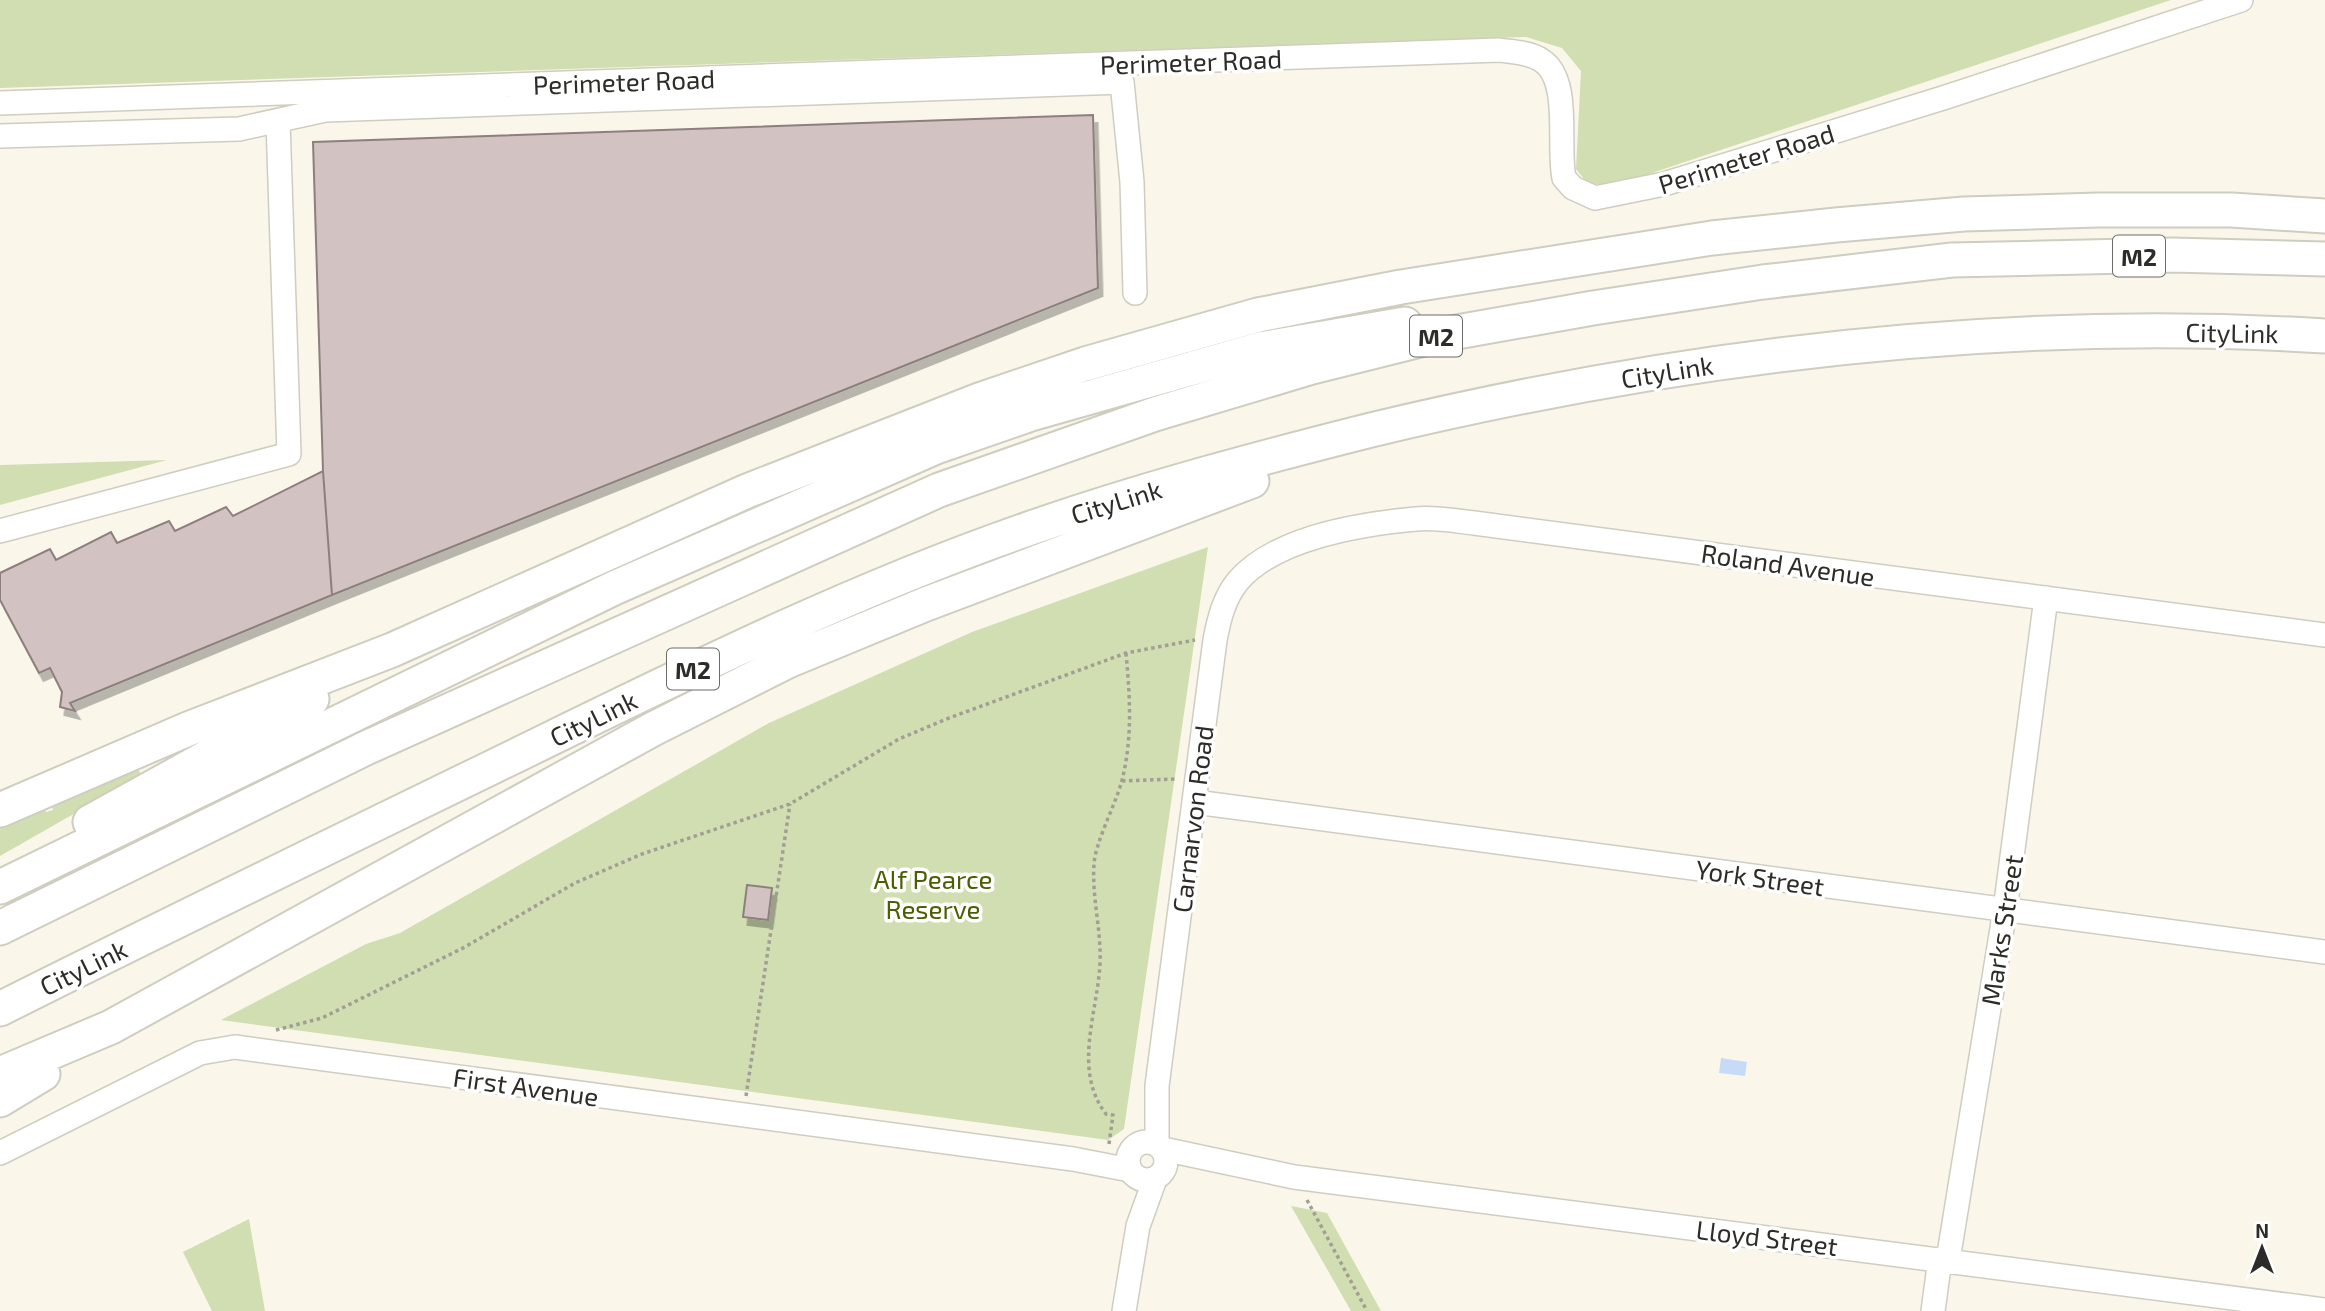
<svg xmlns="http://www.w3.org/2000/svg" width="2325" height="1311" font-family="'Exo 2',sans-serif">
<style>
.green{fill:#d0deb2}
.water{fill:#c7dbf9}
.building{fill:#d2c2c2;stroke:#8d7f7e;stroke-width:2;filter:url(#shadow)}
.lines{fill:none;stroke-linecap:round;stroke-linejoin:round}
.minor-casing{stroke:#cfcdc0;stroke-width:26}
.highway-casing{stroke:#cfcdc0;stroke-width:37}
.path{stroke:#a19e95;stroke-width:3.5;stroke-dasharray:3.5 3.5;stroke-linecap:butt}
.minor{stroke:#fff;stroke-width:23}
.highway{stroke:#fff;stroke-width:33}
.labels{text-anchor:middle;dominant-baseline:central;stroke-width:7;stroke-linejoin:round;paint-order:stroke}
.shield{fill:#fff;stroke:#6c6b68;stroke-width:2}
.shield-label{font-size:24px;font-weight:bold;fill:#2d2c28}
.street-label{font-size:26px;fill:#2d2c28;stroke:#fff}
.park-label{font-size:26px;fill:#4c5e02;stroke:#fff}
</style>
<defs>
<filter id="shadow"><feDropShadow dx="4.5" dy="8" stdDeviation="0" flood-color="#0004"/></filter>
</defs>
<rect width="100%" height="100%" fill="#faf7ea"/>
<path class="green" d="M 0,0 L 2171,0 L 1619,184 L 1588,184 L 1576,169 L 1581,71 L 1562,48 L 1526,37 L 0,88 Z
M 167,460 L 0,505 L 0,465 Z
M 1208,547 L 1124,1129 L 1108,1140 L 221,1020 L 366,944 L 400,933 L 769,723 L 972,632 Z
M 135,766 L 142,775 L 0,856 L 0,827 L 44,807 L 46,812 L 53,810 L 51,804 Z
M 1291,1206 L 1327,1213 L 1381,1311 L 1351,1311 Z
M 249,1219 L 265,1311 L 212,1311 L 183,1252 Z"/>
<path class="water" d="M 1721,1058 L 1747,1062 L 1745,1076 L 1719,1073 Z"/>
<path class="building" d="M 1093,115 L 1098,288 L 332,595 L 323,471 L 313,142 Z
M 323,471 L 332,595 L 70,703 L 75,711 L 60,707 L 62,692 L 50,668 L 39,673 L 0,600 L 0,573 L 50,549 L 56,560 L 111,532 L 117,543 L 169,521 L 175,531 L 226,507 L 233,516 Z
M 747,885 L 772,888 L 768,920 L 743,917 Z"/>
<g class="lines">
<defs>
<path id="minor" d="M 0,103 L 1499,50 C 1512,52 1529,52 1541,60 C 1572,79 1557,145 1564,178 L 1573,188 L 1595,198 L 1664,184 L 1943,98 L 2241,0
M 0,136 L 239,129 L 325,110 L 1122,82 L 1132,182 L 1135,293
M 0,531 L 289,454 L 278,121
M 1195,802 L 2325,952
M1128 1161a19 19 0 1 1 38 0a19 19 0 1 1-38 0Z
M 1157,1144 L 1157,1086 L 1215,640 C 1219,619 1224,598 1238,581 C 1275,538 1360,524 1416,519 C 1435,517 1456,521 1474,523 L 2325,635
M 1163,1149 L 1294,1177 L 2325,1310
M 0,1153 L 200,1053 L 235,1047 L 1073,1159 L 1130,1170
M 1948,1260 L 2005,910 L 2046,598
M 1124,1311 L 1138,1226 L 1155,1179
M 1933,1311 L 1940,1259"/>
<path id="highway" d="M 0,810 L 188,729 L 392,650 L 747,491 L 979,400 L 1085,364 L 1258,315 L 1401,287 L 1712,238 L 1836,225 L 1964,214 L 2098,210 L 2231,210 L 2325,216
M 90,822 L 312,699
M 0,887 L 614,588 L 936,447 L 1031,414 L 1260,349 L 1405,324
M 0,928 L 366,748 L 939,490 L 1155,414 L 1312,367 L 1440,335 L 1593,308 L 1763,282 L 1952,260 L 2172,255 L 2325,259
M 0,1009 C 169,924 339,842 509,759 C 679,676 849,591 1028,529 C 1140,490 1256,459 1371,430 C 1683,355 2004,316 2325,336
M 0,1074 L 111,1027 L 653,729 L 788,661 L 926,604 L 1252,481
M 0,1100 L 43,1074"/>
</defs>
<use href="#minor" class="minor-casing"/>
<use href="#highway" class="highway-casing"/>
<path class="path" d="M 1122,781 L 1175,779
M 276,1030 L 322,1018 L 465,947 L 575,883 L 642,854 L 790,804 L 899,739 L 949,718 L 1126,653 L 1195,640
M 746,1096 L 790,804
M 1109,1144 L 1113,1115 L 1106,1114 C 1069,1066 1103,1002 1100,949 C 1099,921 1092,893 1094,864 C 1095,844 1114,807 1121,784 C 1133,740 1130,697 1126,653
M 1307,1200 L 1367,1311"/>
<use href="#minor" class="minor"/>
<use href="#highway" class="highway"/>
</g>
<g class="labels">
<g class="shield">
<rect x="2113" y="235.5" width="52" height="41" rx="5"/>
<rect x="1410" y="315.5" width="52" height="41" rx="5"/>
<rect x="667" y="648.5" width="52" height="41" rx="5"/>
</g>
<g class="shield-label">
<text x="2139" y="256">M2</text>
<text x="1436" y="336">M2</text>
<text x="693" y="669">M2</text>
</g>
<g class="street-label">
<text transform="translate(1191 61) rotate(-2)">Perimeter Road</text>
<text transform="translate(624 81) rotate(-2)">Perimeter Road</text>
<text transform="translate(1746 158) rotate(-17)">Perimeter Road</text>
<text transform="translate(2232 332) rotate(1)">CityLink</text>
<text transform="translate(1667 371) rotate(-9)">CityLink</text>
<text transform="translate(1116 501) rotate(-17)">CityLink</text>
<text transform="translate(1788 564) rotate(8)">Roland Avenue</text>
<text transform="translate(593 718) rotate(-26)">CityLink</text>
<text transform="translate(1192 819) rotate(-83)">Carnarvon Road</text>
<text transform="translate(1760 877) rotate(8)">York Street</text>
<text transform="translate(2001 930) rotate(-81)">Marks Street</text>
<text transform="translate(83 967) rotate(-26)">CityLink</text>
<text transform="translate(526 1086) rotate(8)">First Avenue</text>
<text transform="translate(1767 1237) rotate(7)">Lloyd Street</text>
</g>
<g class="park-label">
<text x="933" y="878">Alf Pearce<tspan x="933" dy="30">Reserve</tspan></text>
</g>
</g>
<g transform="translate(2262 1248)" stroke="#ffffff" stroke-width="5" paint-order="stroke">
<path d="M0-5L12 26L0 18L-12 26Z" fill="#2d2c28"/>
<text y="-10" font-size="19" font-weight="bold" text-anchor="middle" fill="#2d2c28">N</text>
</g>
</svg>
